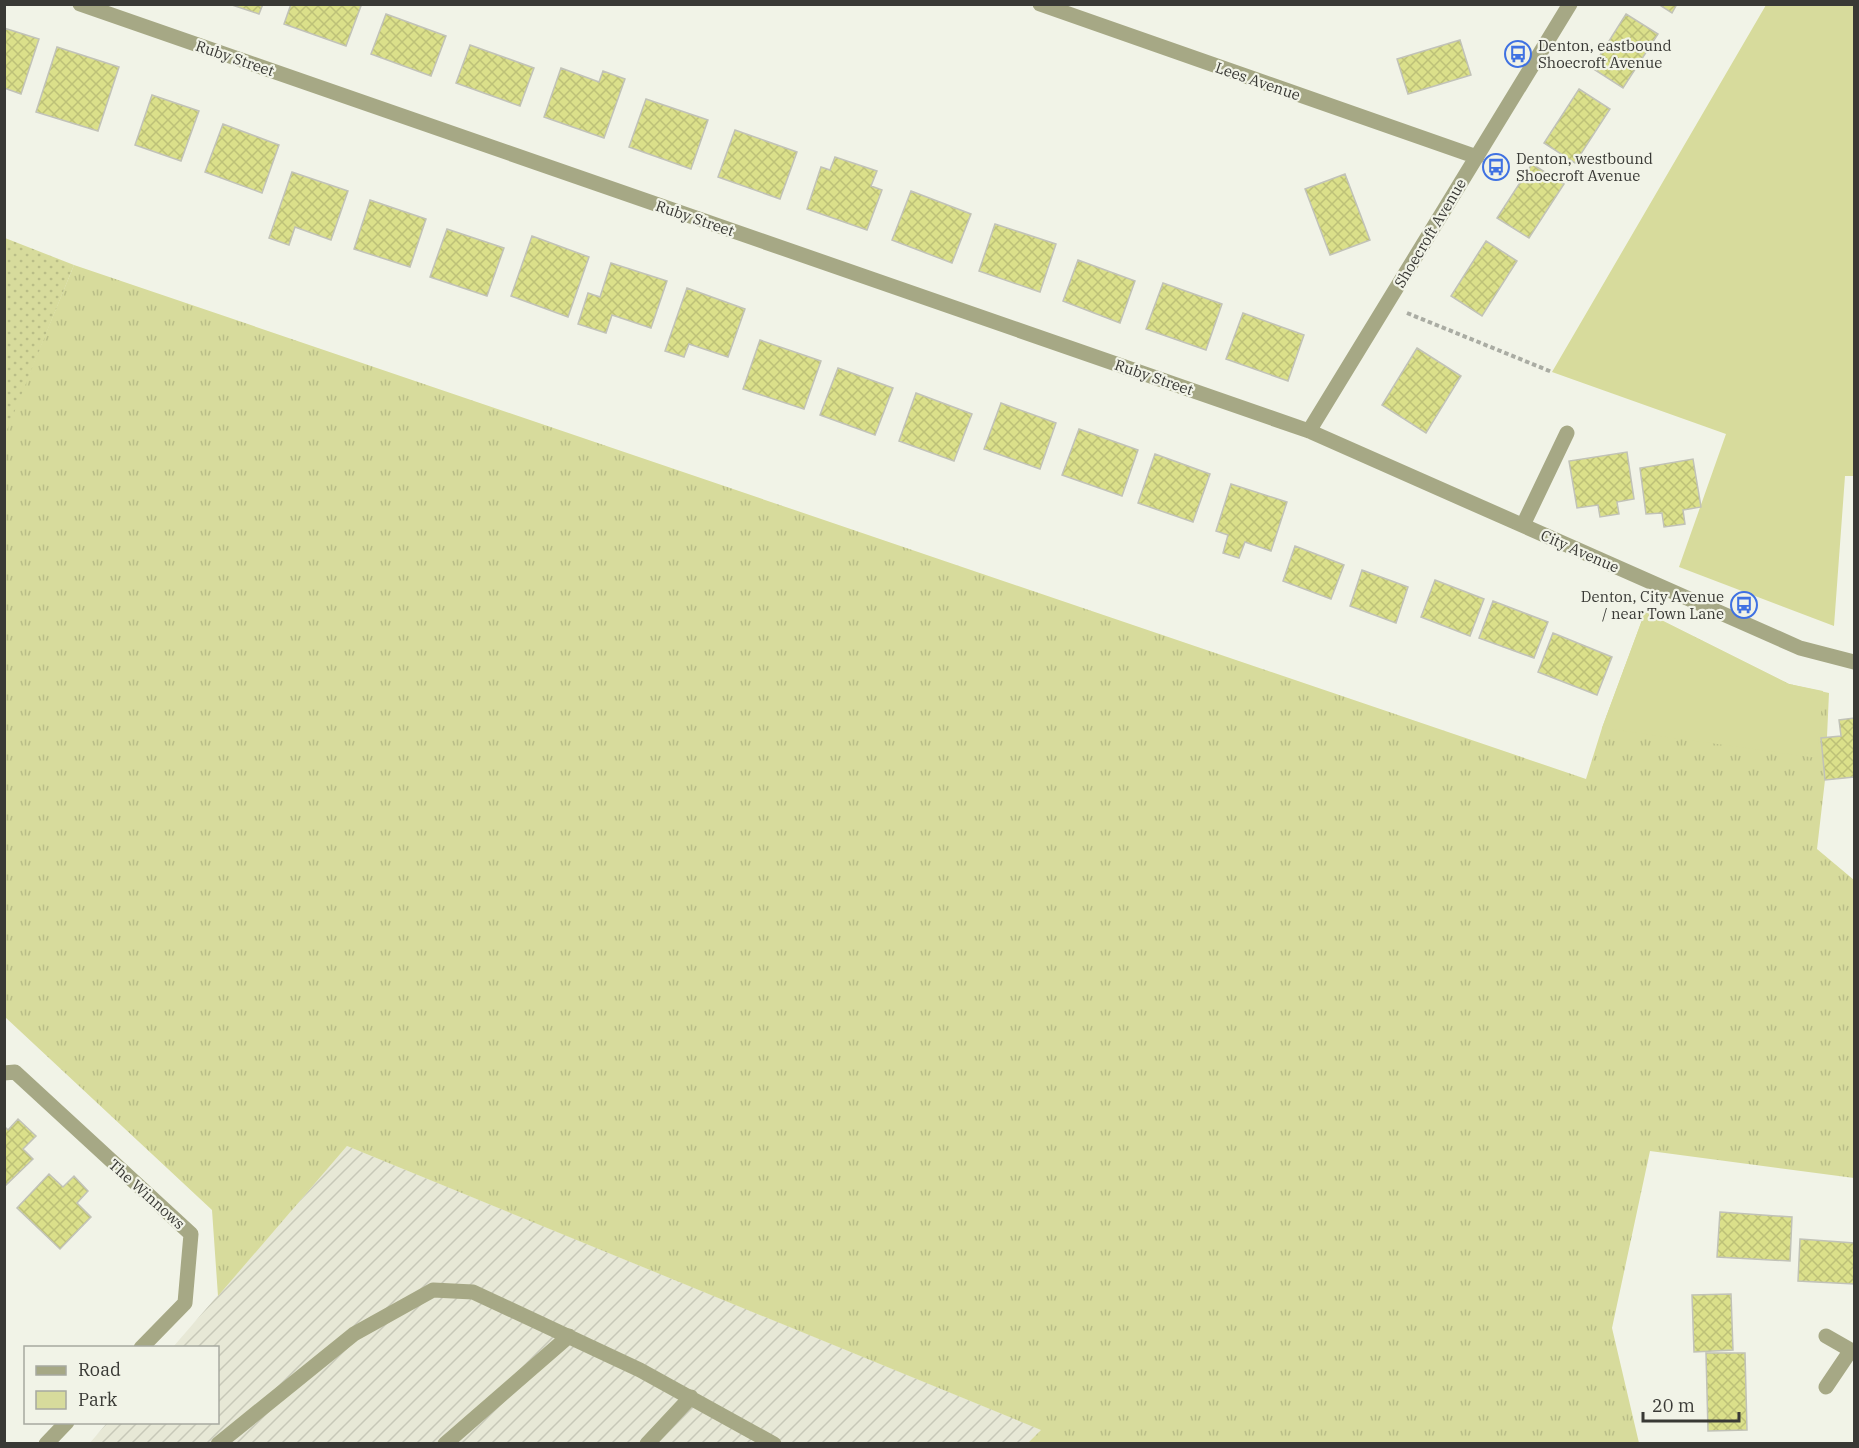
<svg xmlns="http://www.w3.org/2000/svg" width="1859" height="1448" font-family="'IBM Plex Serif',serif">
<style>
.industrial{fill:url(#industrial-furrows)}
.grass{fill:url(#grass-tufts)}
.park{fill:#d7db9c}
.garden{fill:url(#garden-dots)}
.building{fill:url(#building-cross-hatch);stroke:#c1c2b7;stroke-width:1.5}
.lines{fill:none;stroke-linecap:round;stroke-linejoin:round}
.path{stroke:#aaaca3;stroke-width:4;stroke-dasharray:4.5 3;stroke-linecap:butt}
.minor{stroke:#a6a885;stroke-width:15}
.labels{text-anchor:middle;dominant-baseline:central;stroke-width:4.5;stroke-linejoin:round;paint-order:stroke}
.poi-label{font-size:15px;fill:#393935;stroke:#f1f3e7;text-anchor:start}
.street-label{font-size:15px;fill:#393935;stroke:#f1f3e7}
</style>
<defs>
<pattern id="industrial-furrows" width="10" height="10" patternUnits="userSpaceOnUse" patternTransform="scale(1.5)"><rect width="10" height="10" fill="#e7e8d6"/><path d="M-1 1l2-2M0 10L10 0M9 11l2-2" fill="none" stroke="#c7c8b8"/></pattern>
<pattern id="grass-tufts" width="24" height="20" patternUnits="userSpaceOnUse" patternTransform="scale(1.5)"><rect width="24" height="20" fill="#d7db9c"/><path d="M3 7l-1-3M5 7V3M7 7l1-3M15 17l-1-3M17 17v-4M19 17l1-3" fill="none" stroke="#b9bd87"/></pattern>
<pattern id="garden-dots" width="8" height="8" patternUnits="userSpaceOnUse" patternTransform="scale(1.5)"><rect width="8" height="8" fill="#d7db9c"/><path d="M2 2h.1M6 6h.1" fill="none" stroke="#b9bd87" stroke-width="1.8" stroke-linecap="round"/></pattern>
<pattern id="building-cross-hatch" width="8" height="8" patternUnits="userSpaceOnUse" patternTransform="scale(1.5)"><rect width="8" height="8" fill="#dbe08a"/><path d="M0 0l8 8M0 8l8-8" fill="none" stroke="#bdc178"/></pattern>
</defs>
<rect width="100%" height="100%" fill="#f1f3e7"/>
<path class="industrial" d="M 347,1146 L 1042,1430 L 1028,1444 L 89,1444 L 107,1423 L 218,1422 L 218,1348 L 173,1347 Z"/>
<path class="grass" d="M 74,265 L 1586,779 L 1602,728 L 1645,612 L 1789,684 L 1829,693 L 1825,780 L 1817,849 L 1854,880 L 1854,1178 L 1650,1151 L 1612,1328 L 1639,1443 L 1028,1443 L 1041,1430 L 347,1146 L 218,1296 L 212,1210 L 5,1017 L 4,435 Z"/>
<path class="park" d="M 1766,5 L 1854,5 L 1854,476 L 1845,476 L 1834,626 L 1679,567 L 1726,434 L 1552,372 Z
M 1645,612 L 1789,684 L 1823,691 L 1817,758 L 1602,728 Z"/>
<path class="garden" d="M 5,238 L 74,265 L 5,435 Z"/>
<path class="building" d="M 229,4 L 263,4 L 259,14 Z
M 291,4 L 356,4 L 361,6 L 346,46 L 284,24 Z
M 1658,4 L 1677,4 L 1672,13 Z
M 386,14 L 446,36 L 431,76 L 371,54 Z
M 1626,14 L 1658,34 L 1623,88 L 1592,68 Z
M 4,28 L 39,39 L 21,94 L 4,88 Z
M 1460,40 L 1471,75 L 1408,94 L 1397,59 Z
M 470,45 L 534,68 L 520,106 L 456,83 Z
M 57,47 L 119,67 L 98,131 L 36,112 Z
M 561,68 L 599,82 L 603,71 L 625,79 L 604,138 L 544,117 Z
M 1579,89 L 1610,109 L 1575,163 L 1544,143 Z
M 152,95 L 199,111 L 181,161 L 135,145 Z
M 646,99 L 708,120 L 691,169 L 629,147 Z
M 223,124 L 279,145 L 262,193 L 205,172 Z
M 735,130 L 797,152 L 780,199 L 718,177 Z
M 835,157 L 877,171 L 871,186 L 882,190 L 867,230 L 807,209 L 821,167 L 830,170 Z
M 1532,164 L 1564,184 L 1529,238 L 1497,218 Z
M 292,172 L 348,191 L 331,240 L 295,227 L 289,245 L 269,238 Z
M 1345,174 L 1370,240 L 1330,255 L 1305,189 Z
M 911,191 L 971,214 L 952,263 L 892,240 Z
M 370,200 L 426,219 L 410,267 L 354,249 Z
M 995,224 L 1056,244 L 1040,292 L 979,271 Z
M 447,229 L 504,248 L 487,296 L 430,277 Z
M 532,236 L 589,257 L 568,317 L 511,296 Z
M 1486,241 L 1517,261 L 1482,316 L 1451,296 Z
M 1078,260 L 1135,281 L 1120,323 L 1063,301 Z
M 611,263 L 667,281 L 651,328 L 612,315 L 606,333 L 578,324 L 588,293 L 600,297 Z
M 1163,283 L 1222,304 L 1206,350 L 1146,329 Z
M 687,288 L 745,309 L 728,357 L 689,344 L 684,357 L 665,351 Z
M 1243,313 L 1304,335 L 1288,381 L 1226,359 Z
M 760,340 L 821,361 L 804,409 L 743,389 Z
M 1417,348 L 1461,376 L 1426,433 L 1382,405 Z
M 838,368 L 893,388 L 875,435 L 820,415 Z
M 916,393 L 972,414 L 954,461 L 899,441 Z
M 1001,403 L 1056,423 L 1040,469 L 984,449 Z
M 1079,429 L 1138,450 L 1122,496 L 1062,475 Z
M 1627,452 L 1634,499 L 1617,502 L 1619,514 L 1600,517 L 1598,505 L 1577,508 L 1569,461 Z
M 1155,454 L 1210,474 L 1193,522 L 1138,503 Z
M 1693,459 L 1701,507 L 1683,510 L 1685,524 L 1664,527 L 1662,513 L 1646,514 L 1640,468 Z
M 1231,484 L 1287,502 L 1271,551 L 1245,542 L 1239,558 L 1223,553 L 1228,535 L 1216,531 Z
M 1295,546 L 1344,565 L 1331,599 L 1283,581 Z
M 1362,570 L 1408,587 L 1396,623 L 1350,606 Z
M 1435,580 L 1484,599 L 1470,636 L 1421,617 Z
M 1493,601 L 1548,622 L 1534,658 L 1479,638 Z
M 1553,633 L 1612,657 L 1597,695 L 1538,672 Z
M 1854,718 L 1854,777 L 1825,780 L 1821,738 L 1841,736 L 1839,720 Z
M 18,1119 L 36,1136 L 23,1149 L 33,1159 L 4,1187 L 4,1126 L 8,1130 Z
M 49,1174 L 63,1187 L 74,1176 L 88,1191 L 77,1203 L 91,1217 L 60,1249 L 17,1208 Z
M 1720,1212 L 1792,1217 L 1790,1261 L 1717,1257 Z
M 1800,1239 L 1854,1243 L 1854,1284 L 1798,1281 Z
M 1731,1294 L 1733,1350 L 1694,1352 L 1692,1295 Z
M 1706,1353 L 1745,1353 L 1747,1430 L 1708,1431 Z"/>
<g class="lines">
<path class="path" d="M 1407,313 L 1552,372"/>
<path class="minor" d="M 80,4 L 1309,431 L 1800,648 L 1854,662
M 1040,4 L 1477,157
M 1309,431 L 1570,4
M 1523,525 L 1567,433
M 4,1073 L 15,1072 L 191,1234 L 185,1303 L 141,1348
M 1826,1336 L 1854,1352
M 1826,1387 L 1851,1350
M 46,1444 L 67,1422
M 218,1444 L 354,1334 L 433,1290 L 473,1292 L 640,1370 L 774,1444
M 445,1444 L 569,1336
M 647,1444 L 691,1397"/>
</g>
<defs>
<symbol id="bus-ring" viewBox="-11 -11 22 22"><circle r="9.5" fill="#f1f3e7" stroke="#3f71e2" stroke-width="1.5"/><path d="M-5-6H5V4H4V6H2V4H-2V6H-4V4H-5ZM-3.5-4V0h7V-4ZM-3.5 1.2v1.5H-2V1.2ZM2 1.2v1.5H3.5V1.2Z" fill="#3f71e2"/></symbol>
</defs>
<g fill-rule="evenodd">
<use href="#bus-ring" x="1503" y="39" width="30" height="30"/>
<use href="#bus-ring" x="1481" y="152" width="30" height="30"/>
<use href="#bus-ring" x="1729" y="590" width="30" height="30"/>
</g>
<g class="labels">
<g class="poi-label">
<text x="1538" y="45">Denton, eastbound<tspan x="1538" dy="17">Shoecroft Avenue</tspan></text>
<text x="1516" y="158">Denton, westbound<tspan x="1516" dy="17">Shoecroft Avenue</tspan></text>
<text x="1724" y="596" text-anchor="end">Denton, City Avenue<tspan x="1724" dy="17">/ near Town Lane</tspan></text>
</g>
<g class="street-label">
<text transform="translate(235 58) rotate(19)">Ruby Street</text>
<text transform="translate(1258 81) rotate(19)">Lees Avenue</text>
<text transform="translate(695 218) rotate(19)">Ruby Street</text>
<text transform="translate(1430 233) rotate(-59)">Shoecroft Avenue</text>
<text transform="translate(1154 377) rotate(19)">Ruby Street</text>
<text transform="translate(1580 551) rotate(24)">City Avenue</text>
<text transform="translate(147 1194) rotate(42)">The Winnows</text>
</g>
</g>
<rect width="1859" height="1448" fill="none" stroke="#393935" stroke-width="12"/>
<rect x="24" y="1346" width="195" height="78" fill="#f1f3e7" stroke="#a7a9a0" stroke-width="1.5"/>
<rect x="36" y="1366" width="30" height="9" fill="#a6a885" stroke="#a7a9a0" stroke-width="1.5"/>
<text x="78" y="1376" font-size="18" fill="#393935">Road</text>
<rect x="36" y="1391" width="30" height="18" fill="#d7db9c" stroke="#a7a9a0" stroke-width="1.5"/>
<text x="78" y="1406" font-size="18" fill="#393935">Park</text>
<path d="M1643 1412v9h96v-9" fill="none" stroke="#393935" stroke-width="3"/>
<text x="1652" y="1412" font-size="18" fill="#393935" stroke="#f1f3e7" stroke-width="4.5" paint-order="stroke">20 m</text>
</svg>
